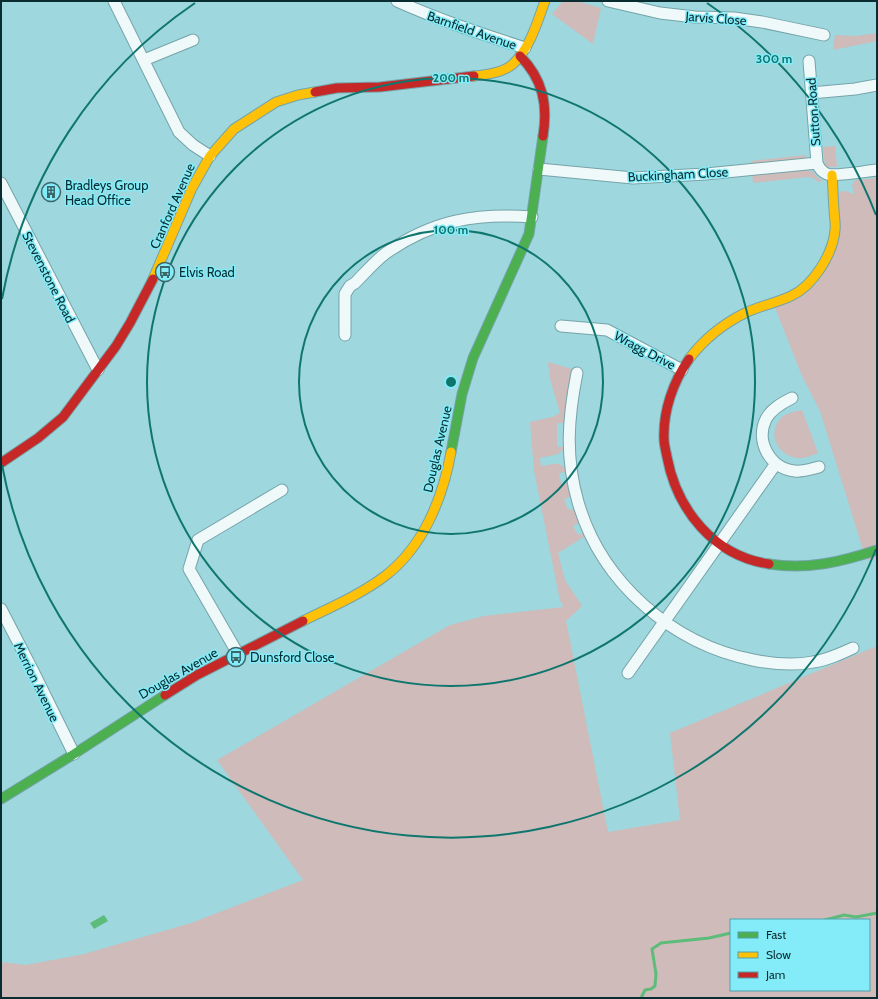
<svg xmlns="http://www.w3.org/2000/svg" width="878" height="999" font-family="Cabin,sans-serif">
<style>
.green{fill:#cebbba;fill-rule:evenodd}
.water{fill:#5ebc7a}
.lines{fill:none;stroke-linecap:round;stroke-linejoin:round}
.stream{stroke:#5ebc7a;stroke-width:3}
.street-casing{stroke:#74a4a9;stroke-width:13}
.fast-casing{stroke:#74a4a9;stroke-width:11}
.slow-casing{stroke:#74a4a9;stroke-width:11}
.jam-casing{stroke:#74a4a9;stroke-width:11}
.street{stroke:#f0f9fa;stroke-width:11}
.fast{stroke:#4caf50;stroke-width:9}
.slow{stroke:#ffc107;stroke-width:9}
.jam{stroke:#c62828;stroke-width:9}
.ring{fill:none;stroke:#0f766e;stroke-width:2}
.labels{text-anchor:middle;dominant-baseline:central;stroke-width:3;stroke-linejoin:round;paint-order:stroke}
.street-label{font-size:13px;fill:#082c2f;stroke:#83ecf8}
.poi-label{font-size:13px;fill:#082c2f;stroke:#83ecf8;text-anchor:start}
.centre{fill:#0f766e;stroke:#83ecf8;stroke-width:2}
.ring-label{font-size:12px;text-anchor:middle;font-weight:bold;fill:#0f766e;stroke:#83ecf8;stroke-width:3;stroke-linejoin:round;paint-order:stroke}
</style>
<rect width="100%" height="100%" fill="#9ed7dd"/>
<path class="green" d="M 563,1 L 576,1 L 601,8 L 593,44 L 552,14 Z
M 877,33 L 877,41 L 833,50 L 835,35 L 856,36 Z
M 835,146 L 837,167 L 828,167 L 825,164 L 823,147 Z
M 806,155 L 806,159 L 751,164 L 751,161 Z
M 807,168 L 807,171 L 812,171 L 818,178 L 824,181 L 818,182 L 815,179 L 808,177 L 753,183 L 752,173 Z
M 877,178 L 877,558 L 869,561 L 863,550 L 820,411 L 802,376 L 774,305 L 818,283 L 839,192 L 847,191 L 853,194 L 855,193 C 852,188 851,184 855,180 Z
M 548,362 L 572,369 L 565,403 L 567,404 L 565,423 L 557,423 L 557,447 L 564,447 C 560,457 549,455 540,458 L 541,466 C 553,465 561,459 567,472 L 559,473 L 561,484 L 569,483 L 573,496 L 564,499 L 568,510 L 577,508 L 581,522 L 573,526 L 578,535 L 585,532 L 587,535 L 558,553 L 565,580 L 582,606 L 566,621 L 608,832 L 680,820 L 670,733 L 877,646 L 877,998 L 1,998 L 1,962 L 26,965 L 84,954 L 191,923 L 303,880 L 217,760 L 450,625 L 484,616 L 563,607 L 562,603 L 560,601 L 534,471 L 530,422 L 552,417 L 560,413 L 550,379 ZM 731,920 L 869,920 L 869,990 L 731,990 Z
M 802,410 L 818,453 C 812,455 805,459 798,458 C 777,456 766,432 782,417 C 787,413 796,411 802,410 Z"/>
<path class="water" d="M 104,915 L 108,921 L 94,929 L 90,923 Z"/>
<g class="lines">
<path class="stream" d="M 825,920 L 844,915 L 856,917 L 877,913
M 641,998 L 645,990 L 651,989 L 655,986 L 656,974 L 652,949 L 661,943 L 709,938 L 731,933"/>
<defs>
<path id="street" d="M 114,1 L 179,132 L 193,145 L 210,156
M 397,1 C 439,20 482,34 525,48
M 608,1 L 660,13 L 695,17 L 734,18 L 762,22 L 824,35
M 144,60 L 193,40
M 809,61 L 817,163 C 819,168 822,172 827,174 C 835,177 866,171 877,170
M 811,93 L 855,89 L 877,85
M 539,169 L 633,178 L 706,174 L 817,163
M 1,183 L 98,370
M 561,326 L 607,330 L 682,370
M 345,335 L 345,294 L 350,286 L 355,283 C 365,273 375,261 386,253 C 433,220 476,213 532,217
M 577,373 C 568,418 565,457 578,502 C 601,582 672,644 753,660 C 773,664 793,666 813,662 C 827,660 840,654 853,648
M 792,398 C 782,403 771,409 766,419 C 755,441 770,469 795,471 C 803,472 811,469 819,467
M 1,609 L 33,671 L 74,754
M 238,654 L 189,569 L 198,540 L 282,490
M 628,673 L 775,465"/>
<path id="fast" d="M 451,452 L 462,394 L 473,358 L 529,234 L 543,136
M 769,564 C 807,570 841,562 877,550
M 1,799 L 74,754 L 165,695"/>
<path id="slow" d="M 474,76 C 486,75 503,73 513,64 C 530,48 537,23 545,1
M 153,279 L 192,188 L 210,156 L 234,129 L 276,102 L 298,95 L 315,92
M 689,359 C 704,339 723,324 745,313 C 760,306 776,303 791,296 C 813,286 833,254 835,230 C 836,223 834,216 834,209 C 833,197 833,186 832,175
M 303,621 C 331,607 360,595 385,576 C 423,547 443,498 451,452"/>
<path id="jam" d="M 520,56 C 543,79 548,105 543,136
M 315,92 L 337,88 L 380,87 L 474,76
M 689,359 C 673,382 663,411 664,439 C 664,445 666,451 667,457 C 677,510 714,556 769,564
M 1,463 L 38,438 L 63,417 L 116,346 L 130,323 L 153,279
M 165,695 L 197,675 L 303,621"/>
</defs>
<use href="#street" class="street-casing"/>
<use href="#fast" class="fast-casing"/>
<use href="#slow" class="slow-casing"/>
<use href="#jam" class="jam-casing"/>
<use href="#street" class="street"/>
<use href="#fast" class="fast"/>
<use href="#slow" class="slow"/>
<use href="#jam" class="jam"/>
</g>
<g class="ring">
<circle cx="451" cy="382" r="152"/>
<circle cx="451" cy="382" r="304"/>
<path d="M876 549A457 457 0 0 1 2 465M2 299A457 457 0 0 1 195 3M707 3A457 457 0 0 1 876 215"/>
</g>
<defs>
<symbol id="building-ring" viewBox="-11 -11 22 22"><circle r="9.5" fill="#83ecf8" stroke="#3c686c" stroke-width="1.5"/><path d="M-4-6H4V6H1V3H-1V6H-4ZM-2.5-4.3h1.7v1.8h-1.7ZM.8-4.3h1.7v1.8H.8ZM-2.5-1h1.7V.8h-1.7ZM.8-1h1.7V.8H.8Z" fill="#3c686c"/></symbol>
<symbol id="bus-ring" viewBox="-11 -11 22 22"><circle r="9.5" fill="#83ecf8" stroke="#3c686c" stroke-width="1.5"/><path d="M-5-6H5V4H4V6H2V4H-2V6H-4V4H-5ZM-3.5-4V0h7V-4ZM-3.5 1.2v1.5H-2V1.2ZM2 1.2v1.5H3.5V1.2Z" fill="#3c686c"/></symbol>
</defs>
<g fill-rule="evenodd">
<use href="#building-ring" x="40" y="181" width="22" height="22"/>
<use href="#bus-ring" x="154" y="261" width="22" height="22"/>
<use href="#bus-ring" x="225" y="646" width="22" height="22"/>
</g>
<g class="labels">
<g class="street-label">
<text transform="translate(716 18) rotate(4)">Jarvis Close</text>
<text transform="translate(472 30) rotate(19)">Barnfield Avenue</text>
<text transform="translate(813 112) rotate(-94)">Sutton Road</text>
<text transform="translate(678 174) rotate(-3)">Buckingham Close</text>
<text transform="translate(172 206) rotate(-66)">Cranford Avenue</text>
<text transform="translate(49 277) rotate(63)">Stevenstone Road</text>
<text transform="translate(645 350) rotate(28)">Wragg Drive</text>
<text transform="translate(437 449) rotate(-77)">Douglas Avenue</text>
<text transform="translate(178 673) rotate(-30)">Douglas Avenue</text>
<text transform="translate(37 682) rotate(64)">Merrion Avenue</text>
</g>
<g class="poi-label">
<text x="65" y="185">Bradleys Group<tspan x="65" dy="15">Head Office</tspan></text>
<text x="179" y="272">Elvis Road</text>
<text x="250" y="657">Dunsford Close</text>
</g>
</g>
<circle cx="451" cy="382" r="6" class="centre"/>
<g class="ring-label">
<text x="774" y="63">300 m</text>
<text x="451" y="82">200 m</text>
<text x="451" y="234">100 m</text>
</g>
<rect width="878" height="999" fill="none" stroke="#082c2f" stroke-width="4"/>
<rect x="730" y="919" width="140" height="72" fill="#83ecf8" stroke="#529fa8"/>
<rect x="738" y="932" width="20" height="6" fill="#4caf50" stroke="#529fa8"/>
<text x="766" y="939" font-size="12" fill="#082c2f">Fast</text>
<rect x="738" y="952" width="20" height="6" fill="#ffc107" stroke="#529fa8"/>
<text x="766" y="959" font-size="12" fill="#082c2f">Slow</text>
<rect x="738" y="972" width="20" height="6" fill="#c62828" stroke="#529fa8"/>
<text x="766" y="979" font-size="12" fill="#082c2f">Jam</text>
</svg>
